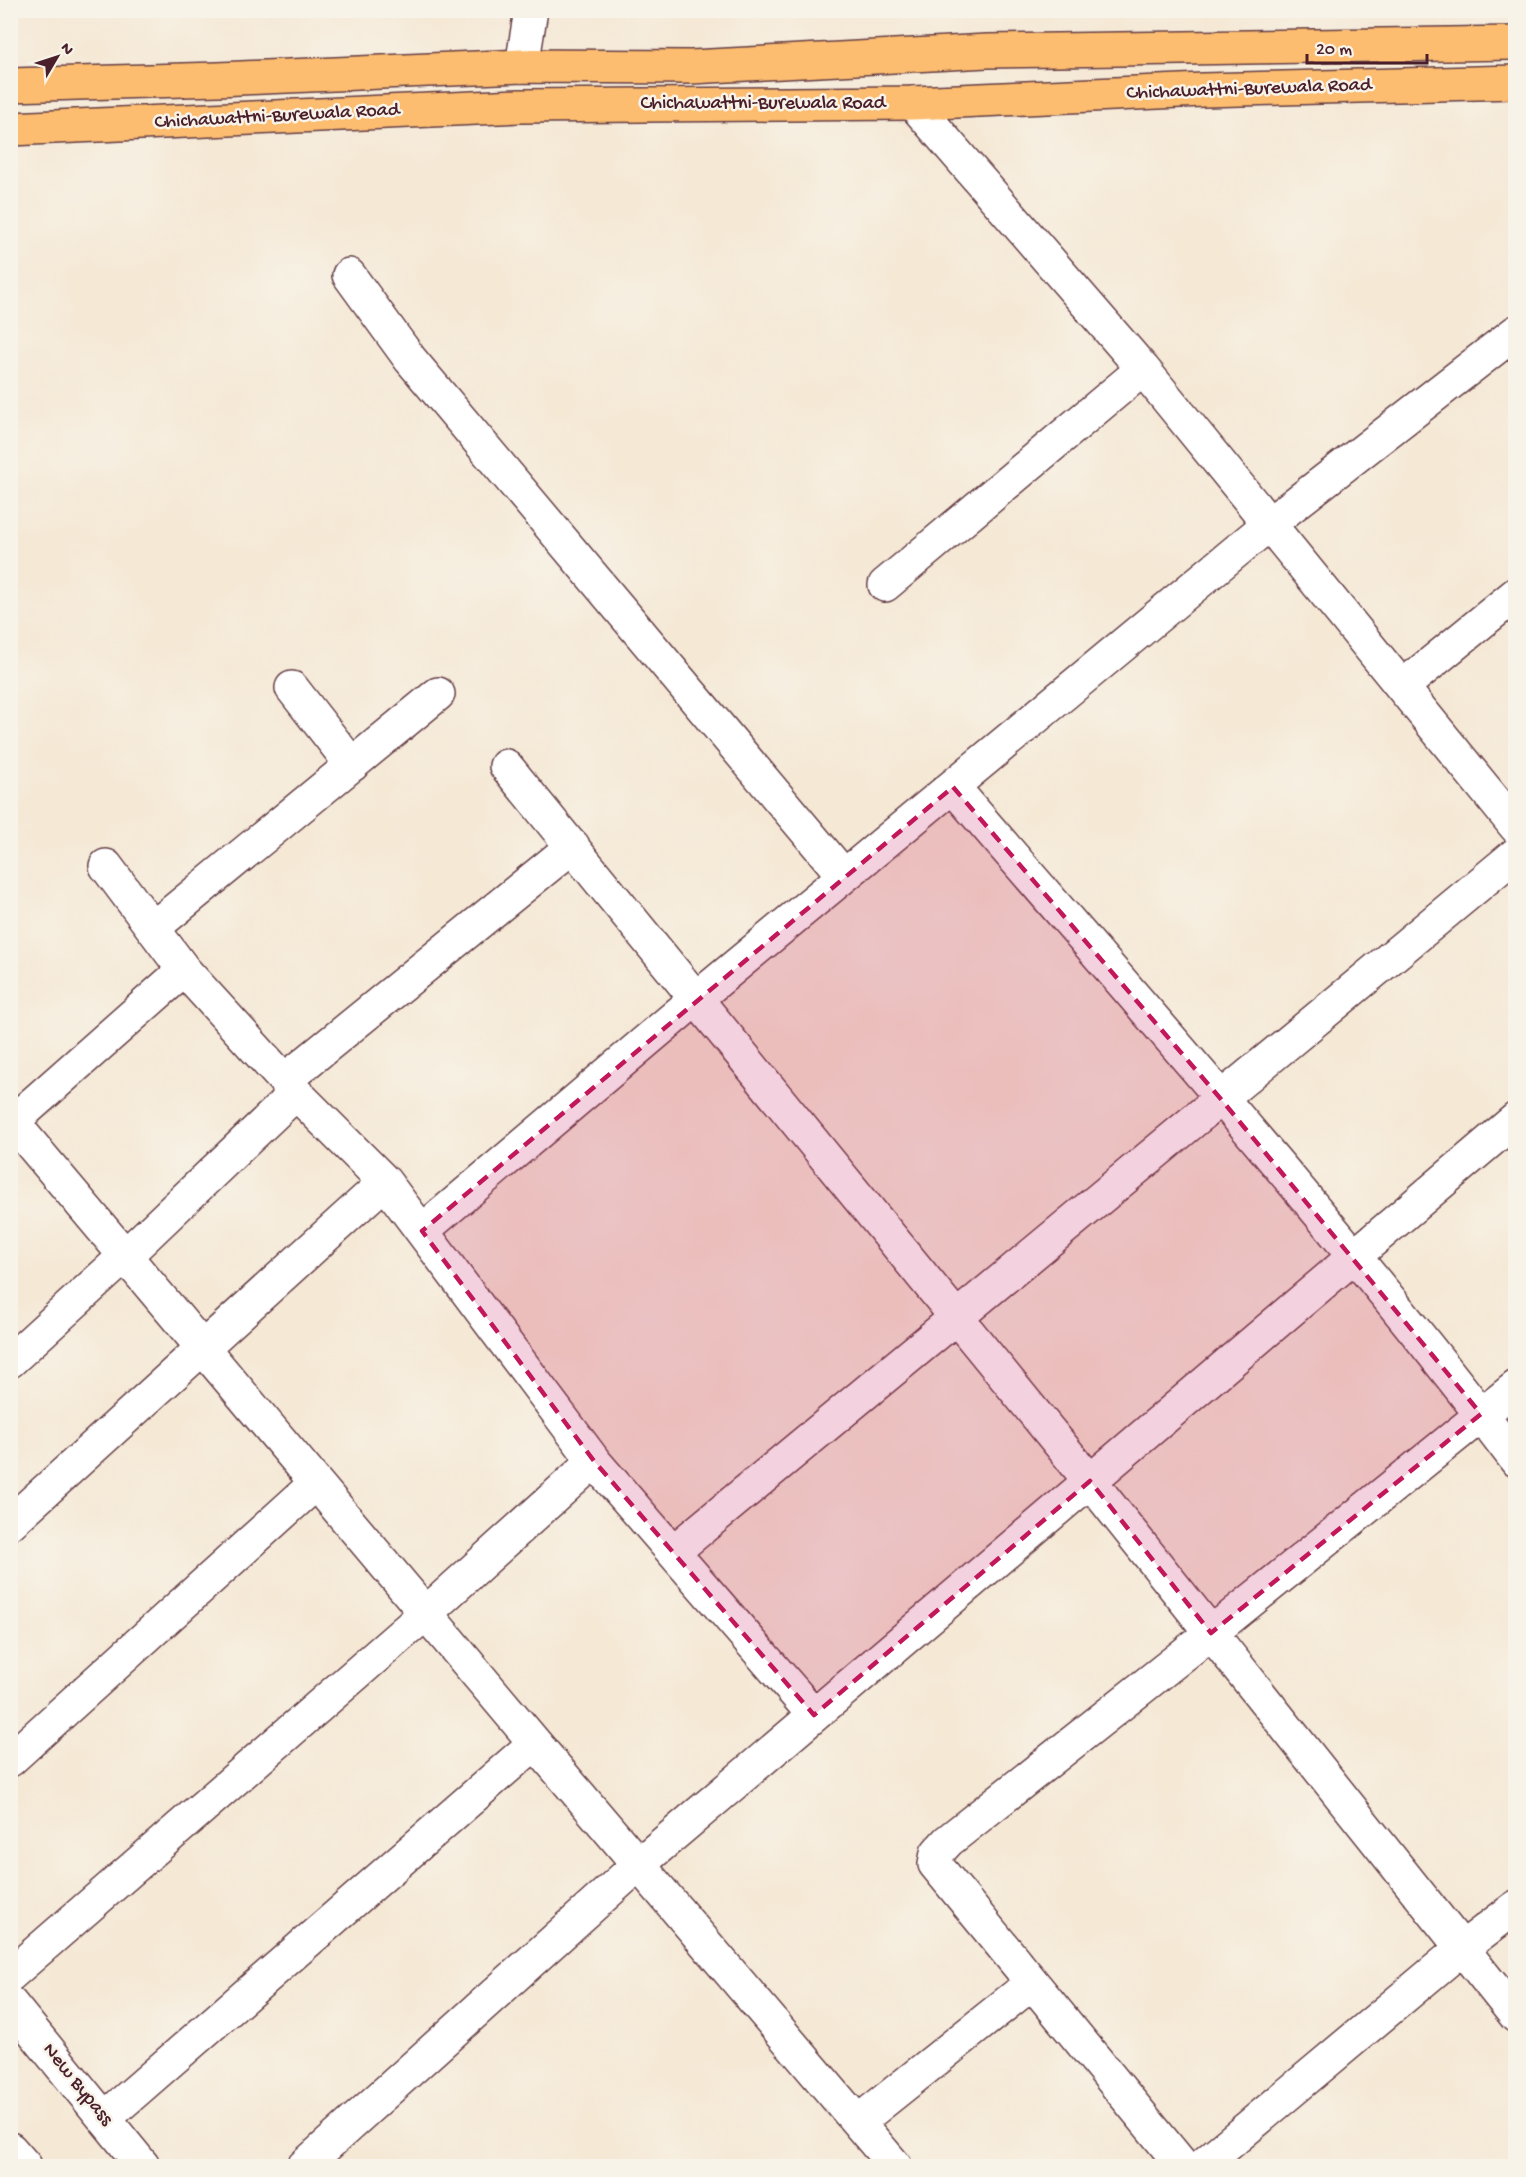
<svg xmlns="http://www.w3.org/2000/svg" width="1526" height="2177" font-family="'Gochi Hand',sans-serif">
<style>
.lines{fill:none;stroke-linecap:round;stroke-linejoin:round}
.minor-casing{stroke:#643d44;stroke-width:36}
.tertiary-casing{stroke:#643d44;stroke-width:36}
.primary-casing{stroke:#643d44;stroke-width:36}
.minor{stroke:#fff;stroke-width:33}
.tertiary{stroke:#fff;stroke-width:33}
.primary{stroke:#fcbd6f;stroke-width:33}
.marked{fill:#c2185b;fill-opacity:0.2;stroke:#c2185b;stroke-width:4.5;stroke-dasharray:12 8;stroke-linejoin:round}
.labels{text-anchor:middle;dominant-baseline:central;stroke-width:5;stroke-linejoin:round;paint-order:stroke}
.street-label{font-size:20px;fill:#4a1f2b;stroke:#f7f3e8}
</style>
<rect width="100%" height="100%" fill="#f7f3e8"/>
<filter id="ink" filterUnits="userSpaceOnUse"><feTurbulence type="fractalNoise" baseFrequency=".0167" numOctaves="2"/><feDisplacementMap in="SourceGraphic" scale="12" xChannelSelector="R" yChannelSelector="G"/><feConvolveMatrix kernelMatrix="1 2 1 2 8 2 1 2 1" color-interpolation-filters="sRGB"/></filter>
<filter id="wash" filterUnits="userSpaceOnUse"><feTurbulence type="fractalNoise" baseFrequency=".008" numOctaves="4" result="noise"/><feDisplacementMap in="SourceGraphic" scale="24" xChannelSelector="R" yChannelSelector="G"/><feGaussianBlur stdDeviation="1.35" result="paint"/><feColorMatrix in="noise" values="0 0 0 0 0 0 0 0 0 0 0 0 0 0 0 0 0 1.4 0 .05"/><feComposite in="paint" operator="in"/></filter>
<g filter="url(#wash)">
<rect width="100%" height="100%" fill="#f5e8d5"/>
</g>
<g filter="url(#ink)">
<g class="lines">
<defs>
<path id="minor" d="M 522,66 L 531,10
M 913,103 L 1143,369 L 1516,827
M 349,275 L 410,359 L 844,876
M 885,585 L 1143,369
M 1402,687 L 1516,594
M 292,688 L 352,765
M 506,766 L 1090,1481 L 1516,2016
M 953,787 C 1143,1008 1339,1227 1516,1460
M 106,866 L 184,970 L 296,1093 L 385,1182 L 594,1461 L 814,1715
M 153,928 L 438,694
M 285,1080 L 573,846
M 10,1119 L 535,1743 L 895,2166
M 10,1124 L 184,970
M 422,1231 L 697,998 L 1269,524 L 1516,332
M 10,1361 L 125,1256 L 296,1093
M 10,1523 L 385,1182
M 673,1552 L 1516,854
M 10,1760 L 316,1483
M 10,1975 L 426,1613 L 594,1461
M 105,2118 L 535,1743
M 858,2122 L 1032,1983
M 304,2166 L 638,1865 L 1516,1119
M 1183,2166 L 935,1864 L 937,1853 L 948,1841 L 1211,1633 L 1516,1387
M 1202,2166 L 1461,1949 L 1516,1907"/>
<path id="tertiary" d="M 10,2003 L 143,2166
M 10,2149 L 25,2166"/>
<path id="primary" d="M 10,85 L 218,79 L 522,66 L 691,67 L 987,51 L 1516,43
M 10,129 L 520,106 L 913,103 L 1203,90 L 1516,82"/>
</defs>
<use href="#minor" class="minor-casing"/>
<use href="#tertiary" class="tertiary-casing"/>
<use href="#primary" class="primary-casing"/>
<use href="#minor" class="minor"/>
<use href="#tertiary" class="tertiary"/>
<use href="#primary" class="primary"/>
</g>
</g>
<path class="marked" d="M 953,787 L 1220,1098 L 1481,1414 L 1211,1633 L 1090,1481 L 814,1715 L 594,1461 L 422,1231 Z"/>
<g class="labels">
<g class="street-label">
<text transform="translate(1249 90) rotate(-2)">Chichawattni-Burewala Road</text>
<text x="763" y="104">Chichawattni-Burewala Road</text>
<text transform="translate(277 117) rotate(-3)">Chichawattni-Burewala Road</text>
<text transform="translate(77 2085) rotate(51)">New Bypass</text>
</g>
</g>
<rect width="1526" height="2177" fill="none" stroke="#f7f3e8" stroke-width="36"/>
<g transform="translate(57 57) rotate(51)" stroke="#f7f3e8" stroke-width="4.5" paint-order="stroke">
<path d="M0-4.5L10 22L0 15L-10 22Z" fill="#4a1f2b"/>
<text y="-9" font-size="16" font-weight="bold" text-anchor="middle" fill="#4a1f2b">N</text>
</g>
<path d="M1307 54v9h120v-9" fill="none" stroke="#4a1f2b" stroke-width="3"/>
<text x="1316" y="54" font-size="18" fill="#4a1f2b" stroke="#f7f3e8" stroke-width="4.5" paint-order="stroke">20 m</text>
</svg>
